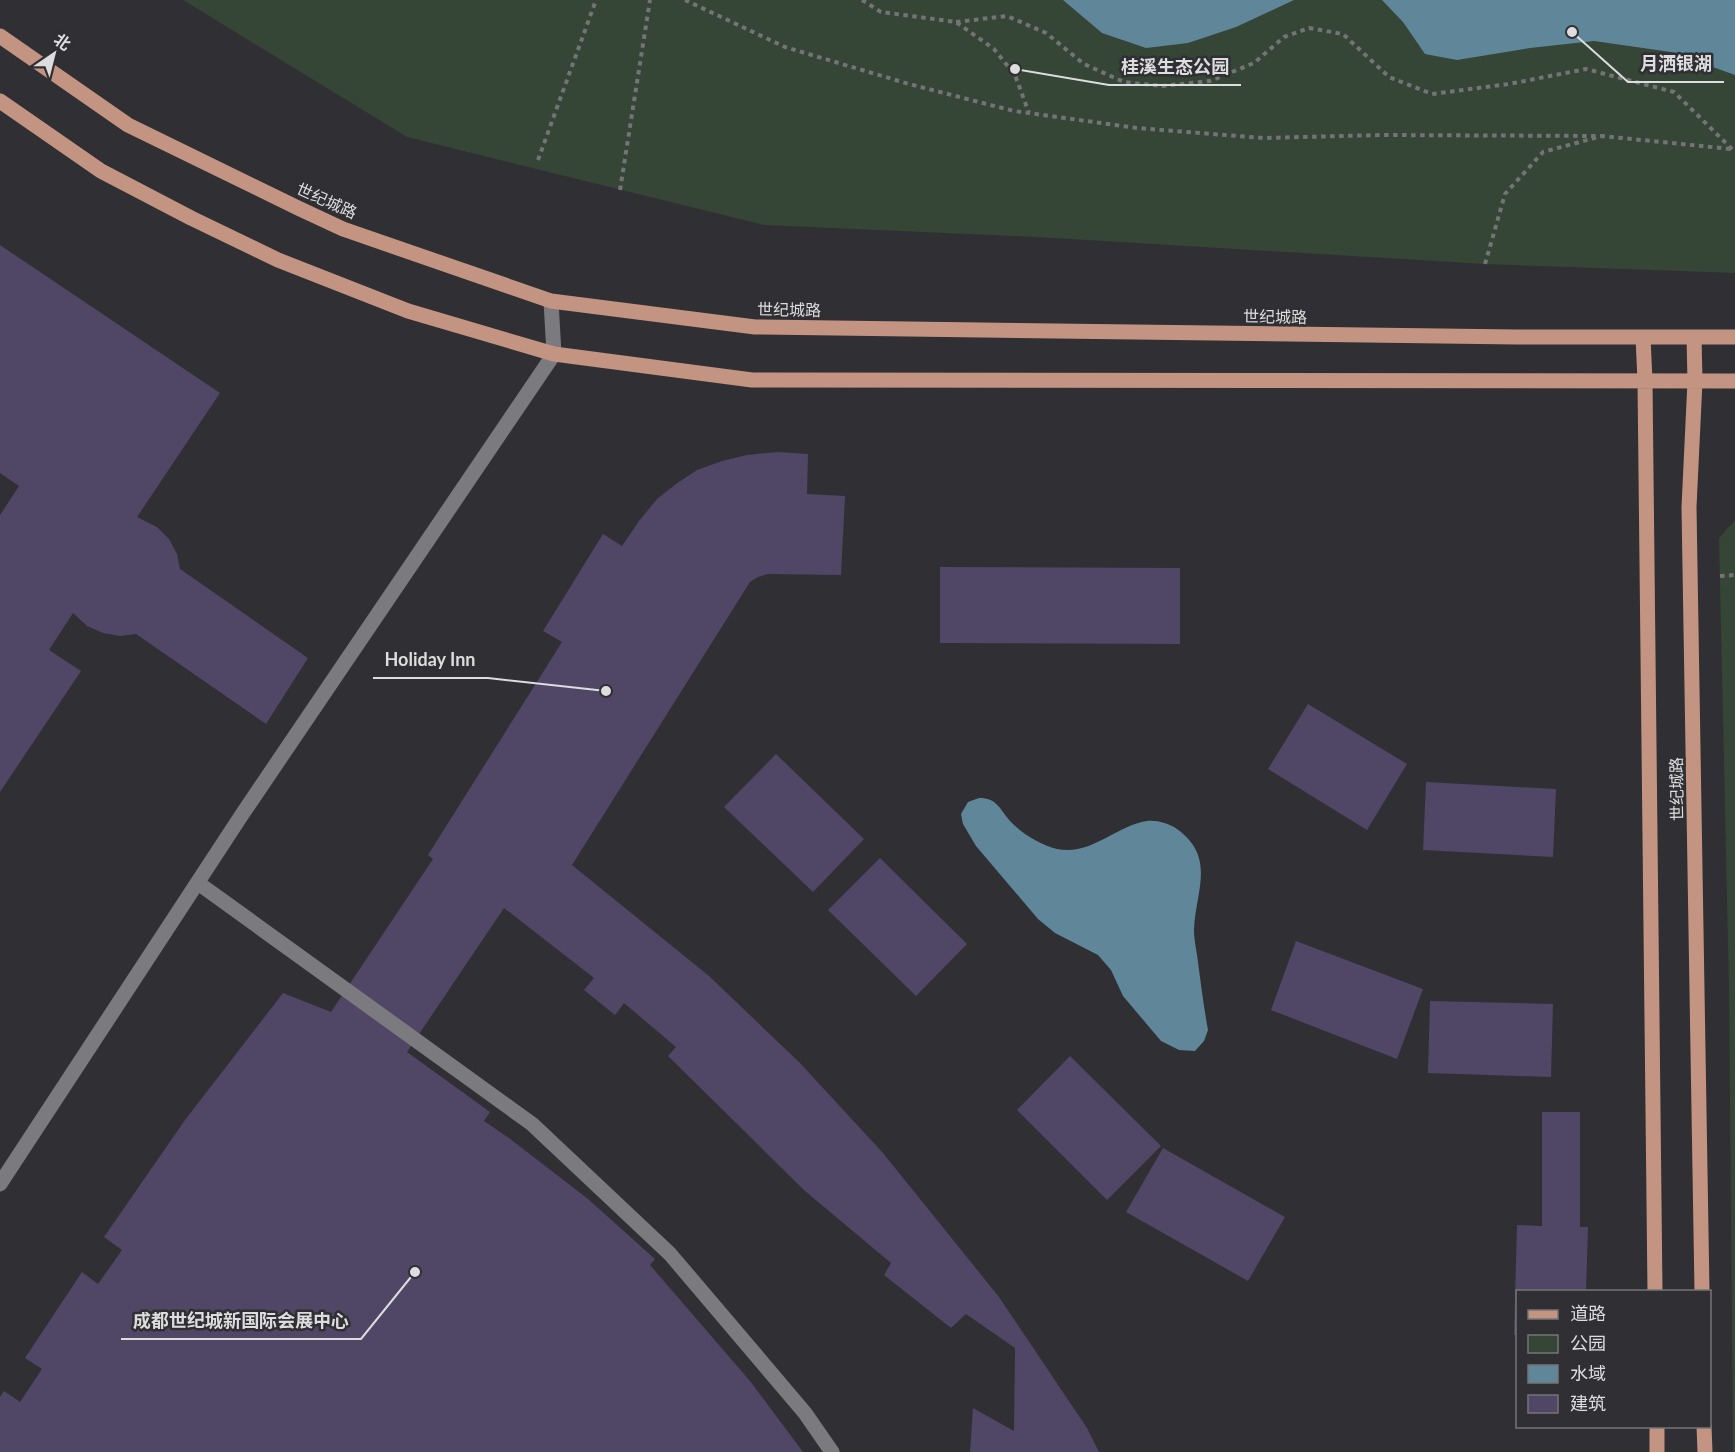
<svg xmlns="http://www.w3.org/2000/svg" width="1735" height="1452" font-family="Lato,'Noto Sans SC',sans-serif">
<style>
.green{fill:#354536}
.water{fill:#5f8799}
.building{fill:#4f4765}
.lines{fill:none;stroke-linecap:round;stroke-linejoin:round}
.path{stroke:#747376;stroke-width:4;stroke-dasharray:4.5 4.5;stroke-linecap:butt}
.minor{stroke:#7b7a7e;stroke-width:15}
.major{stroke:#c49483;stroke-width:15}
.labels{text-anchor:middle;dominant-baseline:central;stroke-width:5;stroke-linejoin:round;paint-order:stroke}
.street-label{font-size:16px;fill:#dddcde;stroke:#302f33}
.leader{fill:none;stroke:#dddcde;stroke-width:2}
.callout-dot{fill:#dddcde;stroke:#302f33;stroke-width:2}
.callout-label{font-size:18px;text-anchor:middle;font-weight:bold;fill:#dddcde;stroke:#302f33;stroke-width:5;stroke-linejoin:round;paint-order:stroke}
</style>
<rect width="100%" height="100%" fill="#302f33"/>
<path class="green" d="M 183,0 L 1735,0 L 1735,273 L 1485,264 L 1037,237 L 764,225 L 407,137 Z
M 1735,520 L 1735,1452 L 1733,1452 L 1729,991 L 1719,538 Z"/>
<path class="water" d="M 1063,0 L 1294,0 L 1236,27 L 1188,43 L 1146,48 L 1102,33 Z
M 1382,0 L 1735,0 L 1735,75 L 1671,52 L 1594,41 L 1530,48 L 1457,60 L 1425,54 L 1403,22 Z
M 979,798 C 997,798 999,808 1010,821 C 1021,833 1040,845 1057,849 C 1091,856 1115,826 1147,821 C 1157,820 1168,823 1177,829 C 1217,858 1195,892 1194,930 C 1194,941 1197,952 1198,962 C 1201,985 1204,1008 1208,1030 L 1204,1041 L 1195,1051 L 1179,1050 L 1161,1041 L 1123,996 L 1111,970 L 1098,955 L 1055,933 L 1038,919 L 976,846 L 963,824 L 961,814 L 968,802 Z"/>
<path class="building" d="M 0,245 L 220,393 L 137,517 L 157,527 L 169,539 L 177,554 L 180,569 L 308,658 L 266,724 L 136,634 L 120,636 L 103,633 L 87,626 L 73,613 L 49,650 L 81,671 L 0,792 L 0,515 L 19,486 L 0,473 Z
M 778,452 L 808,454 L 807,494 L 845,496 L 841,575 L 768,574 L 758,577 L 750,582 L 572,865 L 709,976 L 799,1062 L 883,1153 L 999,1297 L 1087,1428 L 1099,1452 L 970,1452 L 973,1408 L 1014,1431 L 1015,1348 L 966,1314 L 951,1328 L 884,1275 L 891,1263 L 805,1191 L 668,1056 L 676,1047 L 624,1003 L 615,1015 L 584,990 L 594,978 L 504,908 L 407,1052 L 490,1112 L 484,1121 L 509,1138 L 588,1199 L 655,1259 L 650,1265 L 750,1381 L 803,1452 L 0,1452 L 0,1397 L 4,1391 L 20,1402 L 42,1369 L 25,1358 L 82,1272 L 98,1284 L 122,1250 L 104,1237 L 185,1120 L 283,993 L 331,1012 L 433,859 L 428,855 L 562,642 L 543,631 L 603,534 L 622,546 L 639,521 L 657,499 L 676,484 L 697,470 L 722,461 L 747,455 Z
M 940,567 L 1180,568 L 1180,644 L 940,643 Z
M 1308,704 L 1407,764 L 1367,830 L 1268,769 Z
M 776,754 L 864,839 L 813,892 L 724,807 Z
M 1426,782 L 1556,789 L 1553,857 L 1423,850 Z
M 880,858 L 967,944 L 916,996 L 828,910 Z
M 1296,941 L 1423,989 L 1397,1059 L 1271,1010 Z
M 1430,1001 L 1553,1004 L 1551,1077 L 1428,1073 Z
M 1070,1056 L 1161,1146 L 1107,1200 L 1017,1110 Z
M 1542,1112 L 1580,1112 L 1580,1227 L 1588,1227 L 1586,1292 L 1518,1292 L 1518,1335 L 1514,1335 L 1517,1225 L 1542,1226 Z
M 1163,1148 L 1285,1217 L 1248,1281 L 1126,1212 Z"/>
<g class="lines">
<path class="path" d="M 685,0 L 785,47 L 909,84 L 1014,111 L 1137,128 L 1263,138 L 1381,135 L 1602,136
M 862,0 L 881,12 L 956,22 L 994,49 L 1015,75 L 1029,113
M 956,22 L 1007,16 L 1046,33 L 1084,64 L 1124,82 L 1162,86 L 1210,81 L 1254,63 L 1284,37 L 1309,28 L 1343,34 L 1389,77 L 1432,94 L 1509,84 L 1586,69 L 1674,92 L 1735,152
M 538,160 L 596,0
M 620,190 L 650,0
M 1485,264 L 1505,194 L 1543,152 L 1602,136 L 1731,149
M 1720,576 L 1735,575"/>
<path class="minor" d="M 198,883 L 532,1124 L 670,1254 L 805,1413 L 832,1452
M 0,1184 L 243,813 L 554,354 L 551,301"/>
<path class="major" d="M 0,36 L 128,125 L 298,208 L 343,229 L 551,301 L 755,327 L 1517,337 L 1735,337
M 0,101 L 101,171 L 191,218 L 278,260 L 408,311 L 554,354 L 752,380 L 1735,381
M 1643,337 L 1645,381 L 1655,1292
M 1694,337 L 1695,381 L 1689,507 L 1702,1292
M 1657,1426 L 1657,1452
M 1704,1426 L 1705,1452"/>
</g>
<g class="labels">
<g class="street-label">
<text transform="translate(327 200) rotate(24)">世纪城路</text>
<text transform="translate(789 309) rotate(1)">世纪城路</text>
<text transform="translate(1275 316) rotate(1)">世纪城路</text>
<text transform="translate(1676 789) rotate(-91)">世纪城路</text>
</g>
</g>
<path class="leader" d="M1572 32L1628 82H1724M1015 69L1109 85H1241M606 691L488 678H373M415 1272L361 1339H121"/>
<g class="callout-dot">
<circle cx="1572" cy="32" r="6"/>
<circle cx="1015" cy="69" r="6"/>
<circle cx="606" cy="691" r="6"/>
<circle cx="415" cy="1272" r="6"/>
</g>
<g class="callout-label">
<text x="1676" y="70">月洒银湖</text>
<text x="1175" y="73">桂溪生态公园</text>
<text x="430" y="666">Holiday Inn</text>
<text x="241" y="1327">成都世纪城新国际会展中心</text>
</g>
<rect x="1516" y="1290" width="195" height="138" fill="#302f33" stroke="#757477" stroke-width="1.5"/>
<rect x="1528" y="1310" width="30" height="9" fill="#c49483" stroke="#757477" stroke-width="1.5"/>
<text x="1570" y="1320" font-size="18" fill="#dddcde">道路</text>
<rect x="1528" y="1335" width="30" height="18" fill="#354536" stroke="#757477" stroke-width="1.5"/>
<text x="1570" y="1350" font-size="18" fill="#dddcde">公园</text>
<rect x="1528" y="1365" width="30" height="18" fill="#5f8799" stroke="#757477" stroke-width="1.5"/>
<text x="1570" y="1380" font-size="18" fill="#dddcde">水域</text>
<rect x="1528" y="1395" width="30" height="18" fill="#4f4765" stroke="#757477" stroke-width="1.5"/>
<text x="1570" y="1410" font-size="18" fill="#dddcde">建筑</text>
<g transform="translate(54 54) rotate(35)" stroke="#302f33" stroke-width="4.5" paint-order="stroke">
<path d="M0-4.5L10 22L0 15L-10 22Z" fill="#dddcde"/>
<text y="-9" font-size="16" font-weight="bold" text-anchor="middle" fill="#dddcde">北</text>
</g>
</svg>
